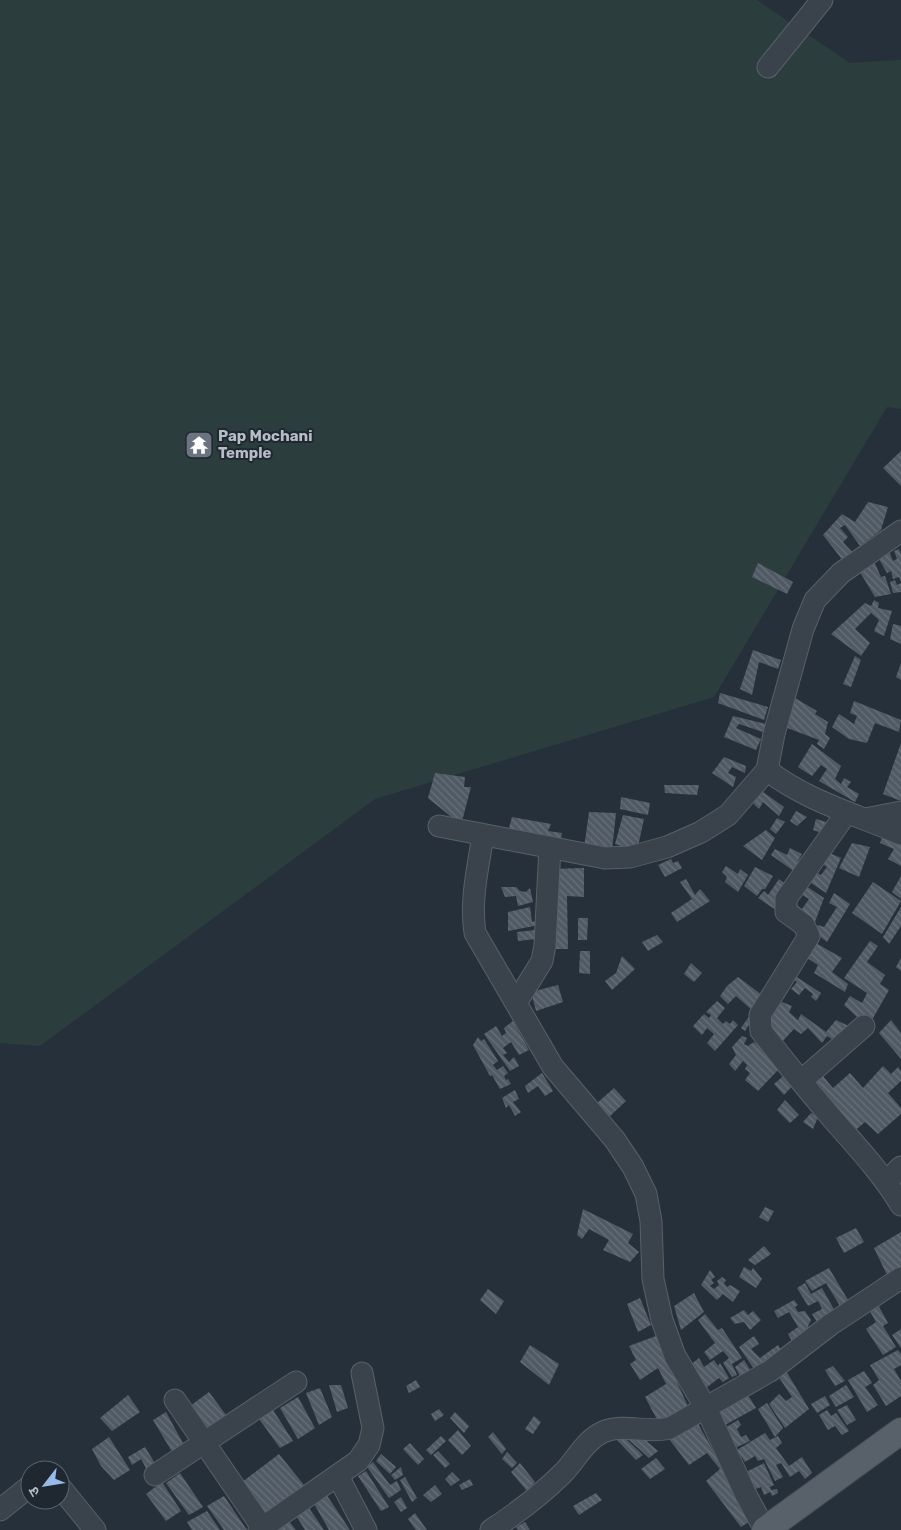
<svg xmlns="http://www.w3.org/2000/svg" width="901" height="1530" font-family="Rubik,'Noto Sans Devanagari',sans-serif">
<style>
.green{fill:#2b3e3d}
.building{fill:url(#building-back-hatch)}
.lines{fill:none;stroke-linecap:round;stroke-linejoin:round}
.minor-casing{stroke:#586069;stroke-width:23}
.major-casing{stroke:#434b54;stroke-width:28}
.minor{stroke:#3a424b;stroke-width:21}
.major{stroke:#58616a;stroke-width:26}
.labels{text-anchor:middle;dominant-baseline:central;stroke-width:4;stroke-linejoin:round;paint-order:stroke}
.poi-label{font-size:15px;font-weight:bold;fill:#b6bdc6;stroke:#1f2730;text-anchor:start}
</style>
<defs>
<pattern id="building-back-hatch" width="6" height="6" patternUnits="userSpaceOnUse" patternTransform="scale(1.25)"><rect width="6" height="6" fill="#505a65"/><path d="M-1 5l2 2M0 0l6 6M5-1l2 2" fill="none" stroke="#67707a"/></pattern>
</defs>
<rect width="100%" height="100%" fill="#26303a"/>
<path class="green" d="M 0,0 L 757,0 L 850,63 L 901,60 L 901,409 L 887,407 L 714,697 L 375,799 L 40,1046 L 0,1043 Z"/>
<path class="building" d="M 195,437 L 212,444 L 205,453 L 185,445 Z
M 901,451 L 901,486 L 883,468 Z
M 868,502 L 888,507 L 881,530 L 860,546 L 845,525 L 840,528 L 848,537 L 843,542 L 855,555 L 844,562 L 823,535 L 842,514 L 855,522 Z
M 899,549 L 901,554 L 901,582 L 899,577 L 893,579 L 891,571 L 887,573 L 879,559 L 882,557 L 884,552 L 889,551 L 893,561 L 897,559 L 894,551 Z
M 873,559 L 881,577 L 885,576 L 891,594 L 875,597 L 858,569 Z
M 758,563 L 793,582 L 787,594 L 752,577 Z
M 895,580 L 897,585 L 901,583 L 901,592 L 893,593 L 890,582 Z
M 874,600 L 879,603 L 878,608 L 892,611 L 884,636 L 874,631 L 879,620 L 871,613 L 855,629 L 870,643 L 861,656 L 831,634 L 865,603 L 871,606 Z
M 893,624 L 901,626 L 901,644 L 890,639 Z
M 753,650 L 781,660 L 778,669 L 759,662 L 752,695 L 740,689 Z
M 855,656 L 861,660 L 851,687 L 843,684 Z
M 901,663 L 901,680 L 896,677 Z
M 720,693 L 768,707 L 764,720 L 718,703 Z
M 795,698 L 817,711 L 815,714 L 828,722 L 825,734 L 830,738 L 824,749 L 817,744 L 819,740 L 782,726 Z
M 854,701 L 901,720 L 899,732 L 875,723 L 867,743 L 849,739 L 832,727 L 839,714 L 854,724 L 857,716 L 850,713 Z
M 733,716 L 766,724 L 763,732 L 739,724 L 736,728 L 761,739 L 756,750 L 724,737 Z
M 901,743 L 901,801 L 883,794 Z
M 812,744 L 841,766 L 835,779 L 841,784 L 844,778 L 851,782 L 847,787 L 859,794 L 855,802 L 819,781 L 827,769 L 821,765 L 812,776 L 798,767 Z
M 724,757 L 746,766 L 745,773 L 732,767 L 728,773 L 736,777 L 733,787 L 712,773 Z
M 435,773 L 465,777 L 464,787 L 471,787 L 461,825 L 428,798 Z
M 664,785 L 699,785 L 697,795 L 665,793 Z
M 763,792 L 784,807 L 779,816 L 763,802 L 759,809 L 752,802 Z
M 621,797 L 650,803 L 648,815 L 620,809 Z
M 796,811 L 807,817 L 797,826 L 790,821 Z
M 589,812 L 616,813 L 612,850 L 584,848 Z
M 623,815 L 644,819 L 637,851 L 615,844 Z
M 512,817 L 551,824 L 548,831 L 562,833 L 560,846 L 509,828 Z
M 777,818 L 785,822 L 776,834 L 770,829 Z
M 816,819 L 830,823 L 825,834 L 813,830 Z
M 766,830 L 775,838 L 762,860 L 743,846 Z
M 883,834 L 901,842 L 901,866 L 888,859 L 894,849 L 880,843 Z
M 852,843 L 870,847 L 859,877 L 839,868 Z
M 790,848 L 802,854 L 798,861 L 805,865 L 798,874 L 771,855 L 775,849 L 787,855 Z
M 825,851 L 841,858 L 826,893 L 808,881 L 812,870 L 821,875 L 827,867 L 819,862 Z
M 671,859 L 673,863 L 678,861 L 682,868 L 665,877 L 658,865 Z
M 726,866 L 738,874 L 740,869 L 748,875 L 738,892 L 725,882 L 727,877 L 722,872 Z
M 755,867 L 773,876 L 765,889 L 762,889 L 757,896 L 744,886 Z
M 584,868 L 584,897 L 567,896 L 568,949 L 552,949 L 552,942 L 556,942 L 555,897 L 552,869 Z
M 901,876 L 901,899 L 892,892 Z
M 686,879 L 695,895 L 700,889 L 710,901 L 677,922 L 671,913 L 692,899 L 680,882 Z
M 779,879 L 790,887 L 776,910 L 758,898 L 764,891 L 768,895 Z
M 873,882 L 901,901 L 882,934 L 852,913 Z
M 806,886 L 824,898 L 813,927 L 789,912 L 794,903 L 802,909 L 809,899 L 801,894 Z
M 501,887 L 516,887 L 520,891 L 526,892 L 530,888 L 533,902 L 518,906 L 516,896 L 505,897 Z
M 834,893 L 850,904 L 827,942 L 814,932 L 818,925 L 824,927 L 837,907 L 829,903 Z
M 530,907 L 532,922 L 538,920 L 539,925 L 508,931 L 508,912 Z
M 901,907 L 901,926 L 889,944 L 883,937 Z
M 578,918 L 588,918 L 587,940 L 578,940 Z
M 536,930 L 536,939 L 518,941 L 517,932 Z
M 657,935 L 663,942 L 648,951 L 642,942 Z
M 870,941 L 878,946 L 867,962 L 885,975 L 880,984 L 889,990 L 868,1027 L 844,1005 L 850,996 L 862,1003 L 867,993 L 844,978 Z
M 814,942 L 842,958 L 832,972 L 848,984 L 845,992 L 814,973 L 818,965 L 804,956 Z
M 580,951 L 590,951 L 590,974 L 579,973 Z
M 622,956 L 635,969 L 612,990 L 605,981 L 616,973 Z
M 901,958 L 901,971 L 896,967 Z
M 691,963 L 702,973 L 694,982 L 684,974 Z
M 789,972 L 821,993 L 816,1001 L 811,997 L 813,994 L 805,988 L 799,995 L 791,989 L 797,982 L 787,975 Z
M 738,977 L 766,998 L 745,1031 L 741,1028 L 753,1011 L 736,996 L 728,1004 L 720,996 L 727,986 Z
M 558,985 L 563,1002 L 536,1011 L 531,992 Z
M 717,1001 L 725,1008 L 717,1018 L 723,1024 L 726,1021 L 730,1024 L 733,1020 L 738,1025 L 715,1051 L 707,1043 L 714,1034 L 707,1028 L 702,1035 L 693,1026 L 704,1014 L 709,1018 L 711,1015 L 706,1012 Z
M 782,1002 L 792,1006 L 789,1012 L 798,1020 L 801,1014 L 826,1032 L 836,1020 L 853,1028 L 840,1044 L 827,1036 L 822,1043 L 808,1028 L 801,1034 L 794,1029 L 777,1047 L 762,1026 Z
M 891,1020 L 901,1033 L 901,1059 L 879,1033 Z
M 513,1021 L 529,1050 L 519,1055 L 511,1042 L 503,1048 L 507,1053 L 503,1055 L 509,1062 L 514,1057 L 519,1066 L 510,1071 L 484,1034 L 496,1026 L 502,1036 L 506,1033 L 504,1028 Z
M 742,1036 L 747,1038 L 744,1044 L 748,1046 L 754,1042 L 771,1055 L 781,1067 L 758,1091 L 745,1080 L 750,1073 L 745,1069 L 747,1065 L 743,1061 L 735,1071 L 729,1064 L 736,1055 L 732,1047 Z
M 478,1037 L 481,1041 L 484,1039 L 498,1061 L 493,1065 L 497,1070 L 503,1066 L 508,1073 L 504,1076 L 506,1080 L 508,1079 L 511,1084 L 500,1089 L 492,1075 L 490,1076 L 473,1045 Z
M 883,1066 L 891,1074 L 898,1067 L 901,1071 L 901,1081 L 888,1093 L 901,1108 L 901,1114 L 878,1134 L 865,1122 L 851,1134 L 811,1086 L 822,1075 L 833,1088 L 850,1073 L 863,1088 Z
M 788,1072 L 796,1082 L 784,1095 L 774,1084 Z
M 542,1073 L 553,1091 L 545,1096 L 538,1086 L 528,1093 L 525,1086 Z
M 614,1088 L 626,1101 L 608,1118 L 596,1104 Z
M 515,1090 L 519,1099 L 513,1102 L 521,1112 L 515,1116 L 509,1105 L 506,1108 L 502,1098 Z
M 785,1100 L 799,1115 L 790,1123 L 777,1110 Z
M 811,1113 L 818,1117 L 813,1129 L 803,1122 Z
M 765,1207 L 774,1211 L 768,1222 L 759,1217 Z
M 583,1209 L 633,1234 L 628,1243 L 639,1252 L 630,1262 L 603,1250 L 609,1240 L 589,1229 L 582,1239 L 577,1235 Z
M 856,1228 L 864,1242 L 844,1253 L 836,1238 Z
M 901,1232 L 901,1270 L 888,1277 L 874,1248 Z
M 764,1246 L 771,1254 L 755,1265 L 748,1260 Z
M 744,1267 L 751,1271 L 753,1268 L 762,1279 L 756,1288 L 739,1277 Z
M 829,1268 L 851,1305 L 843,1311 L 826,1283 L 812,1291 L 805,1281 Z
M 710,1270 L 715,1277 L 711,1280 L 714,1283 L 710,1286 L 714,1289 L 719,1285 L 717,1281 L 722,1277 L 726,1280 L 724,1283 L 727,1287 L 730,1285 L 740,1291 L 733,1302 L 723,1294 L 717,1300 L 701,1285 Z
M 805,1283 L 811,1294 L 822,1288 L 836,1313 L 820,1327 L 812,1314 L 822,1309 L 818,1301 L 808,1306 L 797,1288 Z
M 488,1289 L 504,1301 L 496,1314 L 480,1300 Z
M 694,1293 L 704,1312 L 681,1330 L 674,1306 Z
M 640,1298 L 651,1325 L 638,1332 L 627,1304 Z
M 794,1300 L 798,1305 L 795,1307 L 798,1312 L 805,1311 L 811,1320 L 808,1326 L 810,1330 L 793,1343 L 788,1334 L 798,1327 L 789,1312 L 778,1318 L 774,1311 Z
M 877,1303 L 888,1323 L 883,1326 L 896,1347 L 883,1355 L 866,1329 L 876,1322 L 868,1308 Z
M 744,1310 L 748,1315 L 753,1311 L 761,1320 L 750,1330 L 744,1322 L 735,1324 L 730,1318 Z
M 705,1314 L 718,1330 L 722,1328 L 742,1358 L 732,1364 L 737,1375 L 732,1377 L 723,1363 L 729,1358 L 723,1351 L 710,1360 L 704,1352 L 715,1343 L 698,1320 Z
M 901,1329 L 901,1348 L 892,1335 Z
M 656,1336 L 691,1413 L 661,1427 L 645,1397 L 666,1384 L 658,1368 L 640,1380 L 630,1364 L 636,1360 L 629,1346 Z
M 754,1336 L 759,1344 L 751,1349 L 760,1358 L 778,1345 L 784,1354 L 756,1372 L 739,1347 Z
M 530,1345 L 559,1364 L 549,1385 L 520,1362 Z
M 898,1350 L 901,1354 L 901,1365 L 894,1369 L 901,1381 L 901,1396 L 886,1406 L 873,1385 L 879,1380 L 870,1365 Z
M 699,1358 L 704,1367 L 714,1360 L 718,1366 L 720,1363 L 729,1378 L 723,1382 L 719,1378 L 706,1388 L 690,1365 Z
M 744,1360 L 754,1376 L 740,1376 L 735,1367 Z
M 833,1366 L 845,1381 L 835,1386 L 825,1370 Z
M 786,1371 L 809,1409 L 785,1428 L 769,1404 L 779,1394 L 786,1401 L 792,1397 L 778,1376 Z
M 864,1371 L 872,1383 L 865,1387 L 878,1405 L 867,1412 L 848,1380 Z
M 416,1380 L 420,1387 L 409,1393 L 406,1386 Z
M 329,1385 L 341,1385 L 348,1408 L 337,1412 Z
M 846,1385 L 854,1397 L 836,1407 L 829,1396 Z
M 320,1388 L 332,1417 L 319,1425 L 306,1393 Z
M 209,1392 L 229,1419 L 204,1435 L 186,1409 Z
M 128,1395 L 140,1412 L 112,1431 L 100,1418 Z
M 748,1395 L 756,1408 L 725,1425 L 718,1410 Z
M 825,1396 L 830,1405 L 817,1413 L 811,1404 Z
M 298,1397 L 315,1428 L 298,1439 L 280,1408 Z
M 767,1403 L 783,1428 L 775,1437 L 758,1409 Z
M 847,1405 L 856,1420 L 847,1425 L 837,1410 Z
M 439,1409 L 444,1415 L 435,1421 L 431,1414 Z
M 273,1410 L 293,1441 L 280,1448 L 259,1419 Z
M 827,1410 L 831,1416 L 836,1413 L 849,1431 L 842,1435 L 835,1426 L 828,1430 L 819,1415 Z
M 166,1412 L 185,1447 L 174,1455 L 153,1420 Z
M 455,1412 L 469,1426 L 464,1433 L 450,1418 Z
M 534,1416 L 541,1422 L 533,1434 L 525,1429 Z
M 738,1420 L 741,1425 L 737,1429 L 741,1437 L 746,1435 L 750,1441 L 735,1448 L 725,1428 Z
M 697,1422 L 752,1520 L 741,1527 L 706,1481 L 720,1469 L 707,1453 L 689,1465 L 669,1439 Z
M 458,1430 L 471,1446 L 462,1455 L 448,1440 Z
M 493,1432 L 506,1449 L 502,1454 L 488,1437 Z
M 636,1432 L 658,1451 L 649,1458 L 628,1439 Z
M 765,1433 L 770,1440 L 778,1436 L 782,1443 L 776,1448 L 789,1466 L 802,1457 L 812,1473 L 805,1479 L 799,1471 L 790,1477 L 781,1463 L 776,1465 L 783,1477 L 775,1481 L 764,1459 L 758,1461 L 755,1456 L 745,1462 L 737,1450 Z
M 441,1436 L 446,1441 L 431,1455 L 426,1450 Z
M 109,1437 L 130,1470 L 114,1480 L 101,1466 L 92,1449 Z
M 624,1437 L 643,1455 L 636,1460 L 617,1440 Z
M 410,1443 L 424,1459 L 418,1465 L 403,1449 Z
M 145,1447 L 156,1465 L 147,1470 L 141,1459 L 132,1465 L 128,1457 Z
M 438,1451 L 450,1464 L 445,1468 L 433,1455 Z
M 507,1452 L 517,1463 L 512,1468 L 502,1459 Z
M 279,1454 L 308,1490 L 267,1519 L 238,1485 Z
M 381,1454 L 396,1467 L 390,1474 L 376,1461 Z
M 656,1458 L 665,1469 L 650,1479 L 641,1469 Z
M 373,1462 L 390,1485 L 397,1481 L 401,1490 L 389,1498 L 367,1467 Z
M 520,1463 L 535,1482 L 527,1491 L 511,1472 Z
M 764,1463 L 774,1485 L 770,1487 L 771,1490 L 777,1489 L 778,1493 L 772,1496 L 770,1492 L 764,1495 L 761,1487 L 753,1490 L 746,1472 Z
M 401,1467 L 403,1475 L 395,1480 L 391,1475 Z
M 366,1471 L 389,1507 L 381,1511 L 358,1476 Z
M 452,1472 L 460,1480 L 451,1486 L 445,1479 Z
M 180,1473 L 203,1507 L 189,1515 L 166,1483 Z
M 405,1477 L 417,1498 L 412,1502 L 400,1480 Z
M 470,1479 L 473,1485 L 462,1490 L 459,1485 Z
M 162,1482 L 181,1511 L 166,1521 L 146,1494 Z
M 435,1485 L 442,1494 L 431,1502 L 423,1495 Z
M 596,1493 L 602,1500 L 579,1515 L 573,1506 Z
M 326,1494 L 350,1530 L 329,1530 L 313,1502 Z
M 224,1496 L 247,1530 L 224,1530 L 207,1506 Z
M 401,1497 L 407,1508 L 401,1512 L 394,1502 Z
M 307,1505 L 324,1530 L 305,1530 L 295,1514 Z
M 207,1511 L 220,1530 L 192,1530 L 187,1522 Z
M 415,1513 L 427,1530 L 416,1530 L 408,1519 Z
M 289,1521 L 296,1530 L 277,1530 Z
M 525,1522 L 530,1530 L 518,1530 L 516,1527 Z"/>
<g class="lines">
<defs>
<path id="minor" d="M 768,67 L 822,0
M 767,770 C 807,801 855,814 901,834
M 847,812 L 786,899 L 786,912 L 804,925 L 809,936 L 760,1015 L 761,1031 C 786,1063 811,1094 837,1124 C 860,1150 883,1175 901,1205
M 865,819 L 901,812
M 439,826 L 605,858 L 630,857 L 667,847 L 701,832 L 728,815 L 767,770 L 774,734 L 803,629 L 815,600 L 841,573 L 901,531
M 483,835 C 478,868 470,900 475,933 L 553,1067 L 615,1140 L 633,1167 L 646,1194 L 651,1221 L 653,1279 L 662,1320 L 675,1356 L 706,1408 L 746,1495 L 765,1530
M 516,1003 L 542,961 L 545,945 L 550,847
M 801,1081 L 864,1026
M 887,1181 L 901,1167
M 175,1400 L 264,1530
M 155,1475 L 296,1382
M 338,1476 L 366,1530
M 60,1487 L 95,1530
M 0,1510 L 30,1486
M 259,1530 L 358,1461 L 369,1445 L 373,1428 L 362,1373
M 491,1530 C 517,1513 541,1495 563,1473 C 576,1460 585,1440 603,1432 C 624,1423 648,1434 670,1428 L 770,1371 L 830,1325 L 901,1278"/>
<path id="major" d="M 765,1530 L 901,1431"/>
</defs>
<use href="#minor" class="minor-casing"/>
<use href="#major" class="major-casing"/>
<use href="#minor" class="minor"/>
<use href="#major" class="major"/>
</g>
<defs>
<symbol id="temple-square" viewBox="-11 -11 22 22"><rect x="-9" y="-9" width="18" height="18" rx="4" fill="#6b7280" stroke="#1f2730"/><path d="M0-6L5-2H3V0L6.5 2.5H4V6H1.5V3h-3V6H-4V2.5H-6.5L-3 0V-2H-5Z" fill="#fff"/></symbol>
</defs>
<g fill-rule="evenodd">
<use href="#temple-square" x="183" y="429" width="32" height="32"/>
</g>
<g class="labels">
<g class="poi-label">
<text x="218" y="436">Pap Mochani<tspan x="218" dy="17">Temple</tspan></text>
</g>
</g>
<g transform="translate(45 1485) rotate(239)"><circle r="24" fill="#1f2730" stroke="#5b636c"/>
<path d="M0-4L9 19L0 12L-9 19Z" fill="#96baeb"/>
<text y="-8" font-size="14" font-weight="bold" text-anchor="middle" fill="#b6bdc6">उ</text>
</g>
</svg>
